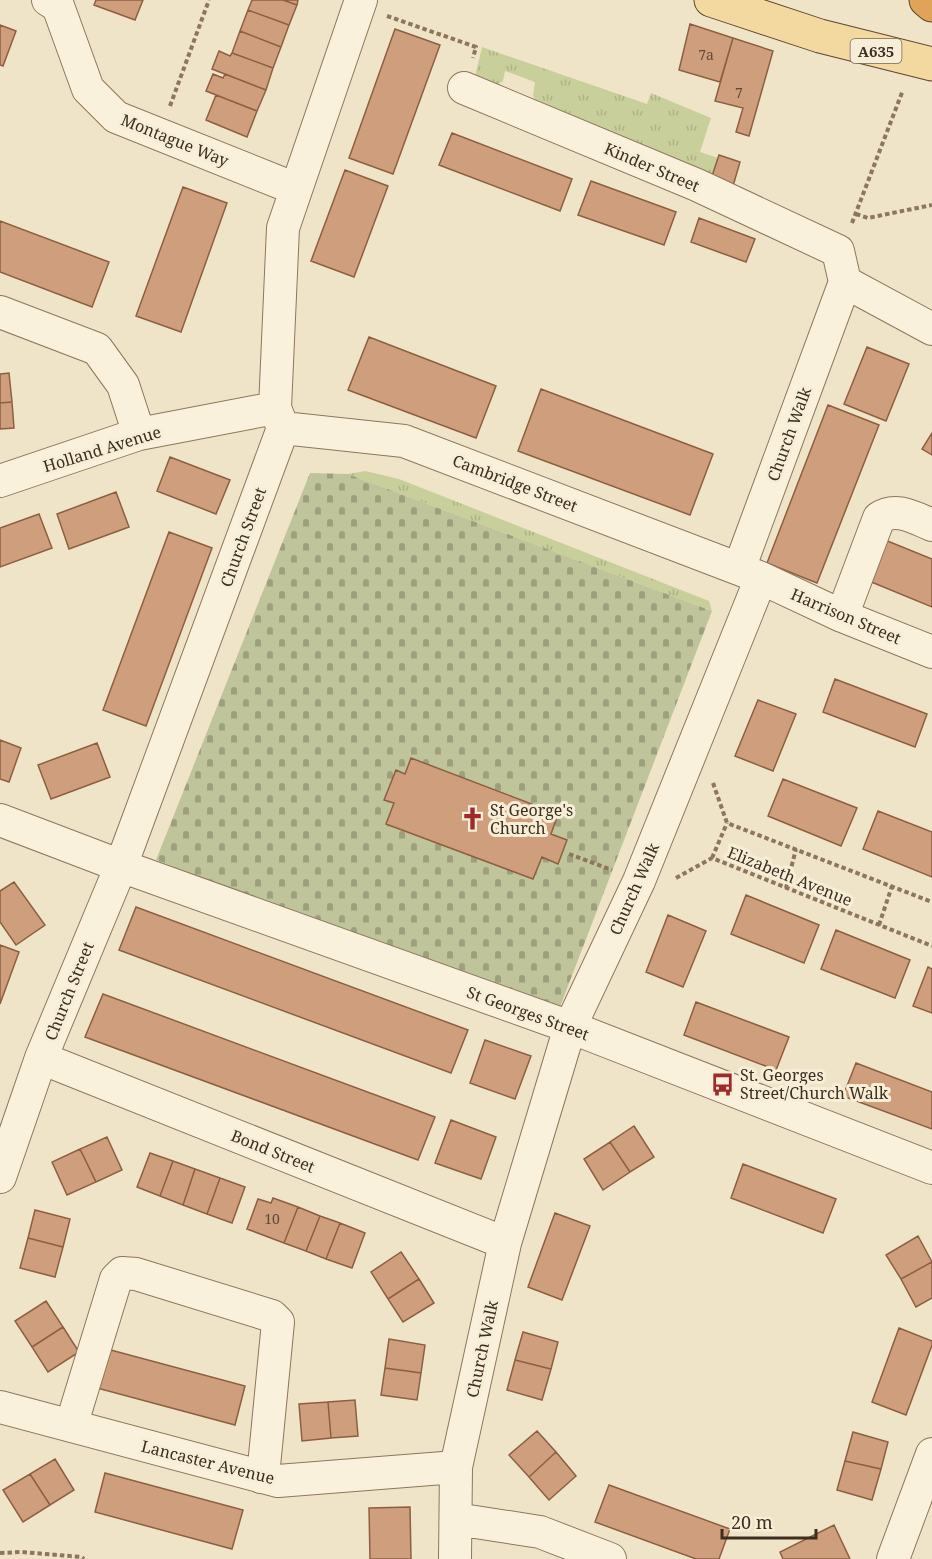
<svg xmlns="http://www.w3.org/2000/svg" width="932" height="1559" font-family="'Noto Serif',serif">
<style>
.grass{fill:url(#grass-tufts)}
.cemetery{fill:url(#cemetery-stones)}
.building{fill:#cf9f7d;stroke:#8d5f41;stroke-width:1.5}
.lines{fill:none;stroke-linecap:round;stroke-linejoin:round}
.minor-casing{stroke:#8d765c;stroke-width:34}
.major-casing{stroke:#5b4430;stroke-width:35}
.highway-casing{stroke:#5b4430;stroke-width:35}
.path{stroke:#8d765c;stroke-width:4;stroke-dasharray:4.5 3;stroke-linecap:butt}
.minor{stroke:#faf1dc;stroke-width:32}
.major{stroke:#f3d9a0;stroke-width:33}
.highway{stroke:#e0a458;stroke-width:33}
.labels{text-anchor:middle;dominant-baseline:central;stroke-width:6;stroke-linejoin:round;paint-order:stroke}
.number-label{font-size:14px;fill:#624a37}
.shield{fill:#f7eed8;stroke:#756857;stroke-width:1.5}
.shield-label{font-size:15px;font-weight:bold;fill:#3d2e20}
.street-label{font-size:16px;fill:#3d2e20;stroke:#f7eed8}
.poi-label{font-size:16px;fill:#3d2e20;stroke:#f7eed8;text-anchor:start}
</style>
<defs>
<pattern id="grass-tufts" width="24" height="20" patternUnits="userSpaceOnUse" patternTransform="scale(1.5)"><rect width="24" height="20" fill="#c9cf9b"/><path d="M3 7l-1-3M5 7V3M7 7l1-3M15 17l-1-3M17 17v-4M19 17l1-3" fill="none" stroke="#aeb285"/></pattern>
<pattern id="cemetery-stones" width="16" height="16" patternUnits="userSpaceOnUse" patternTransform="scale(1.5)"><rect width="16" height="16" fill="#bfc49a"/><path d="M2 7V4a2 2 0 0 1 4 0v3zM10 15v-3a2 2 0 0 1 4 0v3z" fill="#9ca07d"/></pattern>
</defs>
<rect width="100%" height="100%" fill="#f0e4c8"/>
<path class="grass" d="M 482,47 L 647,104 L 651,93 L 711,118 L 700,152 L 718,158 L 711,179 L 540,108 L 533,96 L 535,82 L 505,71 L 503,81 L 491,89 L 473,85 Z
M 365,471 L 399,479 L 709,601 L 712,611 L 348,474 Z"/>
<path class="cemetery" d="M 310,473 L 348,474 L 712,611 L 558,1012 L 156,860 Z"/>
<path class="building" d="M 96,0 L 143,0 L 135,20 L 94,5 Z
M 252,0 L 283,0 L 297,5 L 289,25 L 248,10 Z
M 283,0 L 298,0 L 297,5 Z
M 248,10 L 289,25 L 281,47 L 240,31 Z
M 690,24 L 733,38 L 720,82 L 679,70 Z
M 0,25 L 16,31 L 3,66 L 0,65 Z
M 395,29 L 440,45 L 393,174 L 349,158 Z
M 240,31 L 281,47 L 273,68 L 232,53 Z
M 733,38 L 773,51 L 749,136 L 736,132 L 743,108 L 715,101 Z
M 219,51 L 230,56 L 232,53 L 273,68 L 266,90 L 212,69 Z
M 213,74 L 223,78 L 225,74 L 266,90 L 257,111 L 206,91 Z
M 216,95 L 257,111 L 247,137 L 206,120 Z
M 452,133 L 572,179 L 560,211 L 439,165 Z
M 719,155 L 740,162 L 733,186 L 711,179 Z
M 345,170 L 388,186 L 354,277 L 311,261 Z
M 591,181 L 676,212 L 664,245 L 578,215 Z
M 183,187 L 227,203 L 181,332 L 136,316 Z
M 699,218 L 755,239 L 746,262 L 691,242 Z
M 0,221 L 109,262 L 92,307 L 0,272 Z
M 369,337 L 496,386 L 476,438 L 348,390 Z
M 867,347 L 909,364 L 886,421 L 844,404 Z
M 9,373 L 12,402 L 0,403 L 0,374 Z
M 541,389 L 713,454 L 690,515 L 518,451 Z
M 12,402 L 14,428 L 0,429 L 0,403 Z
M 828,405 L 879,425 L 817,583 L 767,563 Z
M 932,433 L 932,455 L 922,449 Z
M 170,457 L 230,480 L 216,514 L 157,491 Z
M 116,492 L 129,527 L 69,549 L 57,514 Z
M 39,514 L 52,548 L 0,567 L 0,528 Z
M 169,532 L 212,548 L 146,726 L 103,710 Z
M 885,540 L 932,559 L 932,607 L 869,581 Z
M 835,679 L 927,714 L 915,747 L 823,712 Z
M 758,700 L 796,714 L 773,771 L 735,756 Z
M 0,740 L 21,748 L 9,782 L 0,779 Z
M 97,743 L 110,777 L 51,799 L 38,765 Z
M 411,758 L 558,814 L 551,834 L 567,840 L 558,864 L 542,857 L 533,879 L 386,824 L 394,803 L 384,800 L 396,770 L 405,774 Z
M 783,779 L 857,808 L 841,846 L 768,816 Z
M 878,811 L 932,832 L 932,877 L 863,849 Z
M 14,882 L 45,925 L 16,945 L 0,922 L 0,891 Z
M 746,895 L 819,925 L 804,963 L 731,934 Z
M 136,907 L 468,1030 L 451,1073 L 119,950 Z
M 668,915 L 706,931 L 683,987 L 646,972 Z
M 836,930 L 910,960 L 895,998 L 821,969 Z
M 0,945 L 19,952 L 0,1004 Z
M 928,967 L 932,969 L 932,1013 L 913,1006 Z
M 103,994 L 435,1117 L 418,1160 L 85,1037 Z
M 696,1002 L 789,1037 L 776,1070 L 684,1035 Z
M 485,1040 L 531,1056 L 515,1099 L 470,1083 Z
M 856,1063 L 932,1092 L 932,1129 L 843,1096 Z
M 451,1120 L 496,1137 L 481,1179 L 435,1163 Z
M 634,1126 L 654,1157 L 630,1172 L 610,1142 Z
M 107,1137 L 122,1170 L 96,1182 L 80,1149 Z
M 610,1142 L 630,1172 L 603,1190 L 584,1159 Z
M 80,1149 L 96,1182 L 67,1195 L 52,1162 Z
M 150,1153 L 173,1161 L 160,1196 L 137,1187 Z
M 173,1161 L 195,1169 L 183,1205 L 160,1196 Z
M 743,1164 L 836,1199 L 823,1233 L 731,1198 Z
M 195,1169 L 220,1178 L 207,1214 L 183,1205 Z
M 220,1178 L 245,1187 L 232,1223 L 207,1214 Z
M 273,1198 L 298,1207 L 284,1243 L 247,1229 L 258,1199 L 271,1203 Z
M 298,1207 L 320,1216 L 306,1251 L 284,1243 Z
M 35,1210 L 70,1219 L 63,1247 L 28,1238 Z
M 555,1213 L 590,1226 L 562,1300 L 528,1287 Z
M 320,1216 L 340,1223 L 326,1259 L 306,1251 Z
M 340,1223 L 365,1233 L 352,1268 L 326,1259 Z
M 918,1236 L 932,1262 L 901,1279 L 886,1255 Z
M 28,1238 L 63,1247 L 55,1277 L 20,1268 Z
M 401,1252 L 419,1279 L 388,1299 L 371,1272 Z
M 932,1262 L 932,1298 L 916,1307 L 901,1279 Z
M 419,1279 L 434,1303 L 403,1322 L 388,1299 Z
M 46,1301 L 63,1327 L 32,1347 L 15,1321 Z
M 63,1327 L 79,1352 L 48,1372 L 32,1347 Z
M 899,1328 L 932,1341 L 932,1345 L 906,1415 L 872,1402 Z
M 523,1332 L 558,1342 L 551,1369 L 515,1360 Z
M 389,1339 L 425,1345 L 421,1373 L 385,1368 Z
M 107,1349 L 245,1386 L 235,1425 L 97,1388 Z
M 515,1360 L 551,1369 L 542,1400 L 507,1390 Z
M 385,1368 L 421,1373 L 417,1400 L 381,1395 Z
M 355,1400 L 358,1436 L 331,1438 L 328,1402 Z
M 328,1402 L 331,1438 L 302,1441 L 299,1404 Z
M 537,1431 L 556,1452 L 529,1477 L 509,1455 Z
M 853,1432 L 888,1442 L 881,1469 L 845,1461 Z
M 556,1452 L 576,1476 L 549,1500 L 529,1477 Z
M 55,1459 L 74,1490 L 50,1505 L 30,1474 Z
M 845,1461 L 881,1469 L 872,1500 L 837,1490 Z
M 105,1473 L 243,1510 L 232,1549 L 95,1512 Z
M 30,1474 L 50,1505 L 23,1522 L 3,1490 Z
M 609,1485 L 730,1529 L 719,1559 L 696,1559 L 595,1522 Z
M 410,1507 L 411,1559 L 370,1559 L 369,1508 Z
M 834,1525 L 850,1559 L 783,1559 L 780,1552 Z"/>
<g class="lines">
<defs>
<path id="minor" d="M 48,0 L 58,6 L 88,89 L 116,117 L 296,189
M 845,282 L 932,329
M 0,312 L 97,349 L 123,385 L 139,434
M 283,428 L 404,441 L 739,569
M 0,481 L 139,434 L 275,408
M 761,578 L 842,616 L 932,652
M 842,616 L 879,518 C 896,506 915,518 932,525
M 0,820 L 121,866 L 570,1027 L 932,1168
M 41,1058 L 505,1243
M 0,1177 L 41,1058 L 121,866 L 283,428 L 275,408 L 283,228 L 361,0
M 0,1407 L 278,1481 L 456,1467
M 71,1426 L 116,1279 L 122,1273 L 136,1274 L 272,1316 L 278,1322 L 264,1466 L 261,1477
M 456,1519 L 540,1532 L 610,1559
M 455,1559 L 456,1467 L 505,1243 L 570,1027 L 639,881 L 761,578 L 739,569 L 845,282 L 838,251 L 697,185 L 464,88
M 893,1559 L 932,1454"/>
<path id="major" d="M 711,0 L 820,36 L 932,64"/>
<path id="highway" d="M 926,0 L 932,5"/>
</defs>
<use href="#minor" class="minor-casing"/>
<use href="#major" class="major-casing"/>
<use href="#highway" class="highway-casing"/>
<path class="path" d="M 387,16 L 476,47 L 473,58
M 170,106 L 209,0
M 856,214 L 868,218 L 932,205
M 852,223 L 903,90
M 713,783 L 727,823 L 932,902
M 569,854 L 612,870
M 712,858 L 727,823
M 676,878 L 712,858 L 932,946
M 786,888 L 796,849
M 879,925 L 892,886
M 0,1553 L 22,1552 L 81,1557 L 84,1559"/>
<use href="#minor" class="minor"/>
<use href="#major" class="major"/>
<use href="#highway" class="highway"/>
</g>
<defs>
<symbol id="church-bare" viewBox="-9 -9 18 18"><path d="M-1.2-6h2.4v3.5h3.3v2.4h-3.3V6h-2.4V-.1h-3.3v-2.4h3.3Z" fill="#9e2a2b" stroke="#f7eed8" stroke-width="2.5" paint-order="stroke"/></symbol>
<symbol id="bus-bare" viewBox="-9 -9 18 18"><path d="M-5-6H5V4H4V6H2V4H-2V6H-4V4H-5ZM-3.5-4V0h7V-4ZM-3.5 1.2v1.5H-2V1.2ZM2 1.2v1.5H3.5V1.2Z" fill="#9e2a2b" stroke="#f7eed8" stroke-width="2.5" paint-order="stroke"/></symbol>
</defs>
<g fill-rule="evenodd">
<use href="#church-bare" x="456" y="802" width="33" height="33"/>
<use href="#bus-bare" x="706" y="1068" width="33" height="33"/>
</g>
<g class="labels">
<g class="number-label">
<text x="706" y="54">7a</text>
<text x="739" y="92">7</text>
<text x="272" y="1218">10</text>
</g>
<rect class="shield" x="850.5" y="39" width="51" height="24" rx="4.5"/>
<g class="shield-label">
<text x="876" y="51">A635</text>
</g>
<g class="street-label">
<text transform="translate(175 140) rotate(22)">Montague Way</text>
<text transform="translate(652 167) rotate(23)">Kinder Street</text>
<text transform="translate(789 434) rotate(-70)">Church Walk</text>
<text transform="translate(102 449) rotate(-17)">Holland Avenue</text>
<text transform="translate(515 483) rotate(21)">Cambridge Street</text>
<text transform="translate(243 537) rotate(-70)">Church Street</text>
<text transform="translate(846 616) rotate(23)">Harrison Street</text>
<text transform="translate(790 876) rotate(22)">Elizabeth Avenue</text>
<text transform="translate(634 889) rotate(-66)">Church Walk</text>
<text transform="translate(69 991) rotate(-68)">Church Street</text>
<text transform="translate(528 1013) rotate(20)">St Georges Street</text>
<text transform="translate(273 1151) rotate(22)">Bond Street</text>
<text transform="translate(482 1349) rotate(-78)">Church Walk</text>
<text transform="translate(208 1462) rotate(14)">Lancaster Avenue</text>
</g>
<g class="poi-label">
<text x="490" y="810">St George's<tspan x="490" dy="18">Church</tspan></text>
<text x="740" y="1075">St. Georges<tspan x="740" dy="18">Street/Church Walk</tspan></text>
</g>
</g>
<path d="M722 1529v9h94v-9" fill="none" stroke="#3d2e20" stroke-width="3"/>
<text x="731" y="1529" font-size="18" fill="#3d2e20" stroke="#f7eed8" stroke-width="4.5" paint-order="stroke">20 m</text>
</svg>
